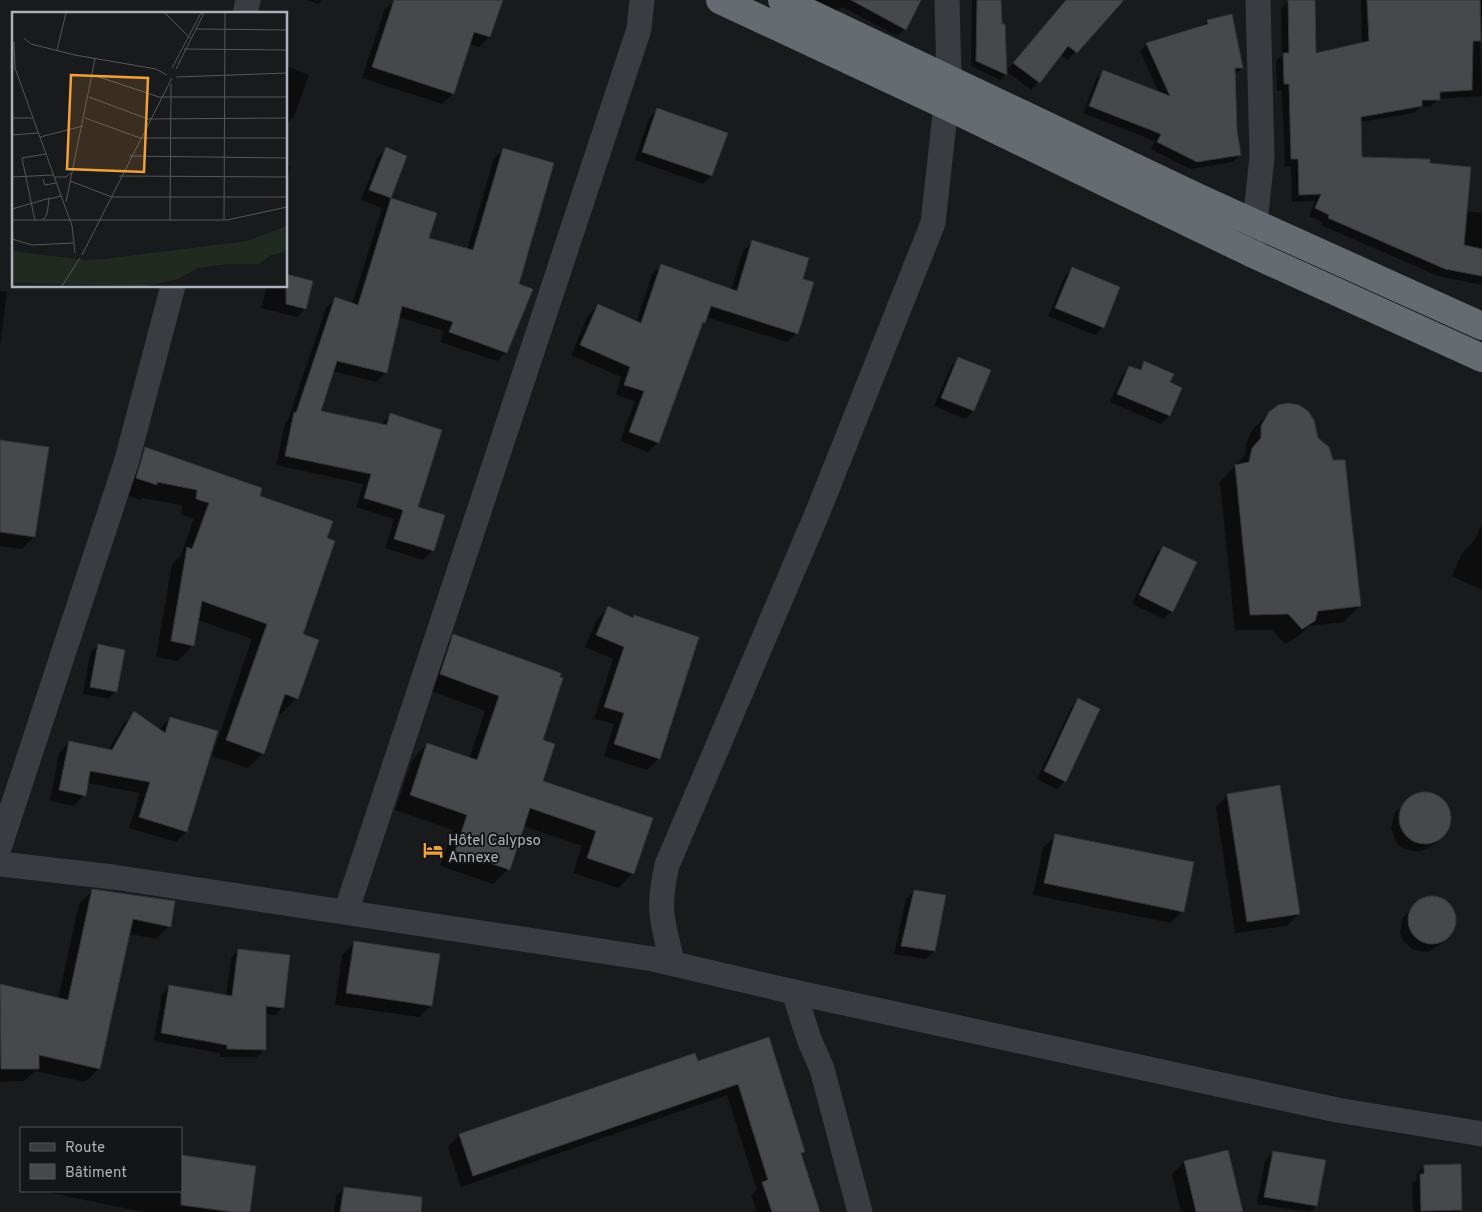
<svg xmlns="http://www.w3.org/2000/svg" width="1482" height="1212" font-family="Overpass,sans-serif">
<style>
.shadow{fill:#0007}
.building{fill:#46484c;stroke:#333438}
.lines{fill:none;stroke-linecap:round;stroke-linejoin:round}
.street{stroke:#3a3c41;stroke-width:25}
.highway{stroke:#666b72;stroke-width:28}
.labels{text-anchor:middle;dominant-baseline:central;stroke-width:4;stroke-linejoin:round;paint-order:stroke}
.poi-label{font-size:15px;fill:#acb2bb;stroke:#141517;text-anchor:start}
.inset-road{fill:none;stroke:#54575c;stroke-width:1}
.view{fill:#f0a03d;fill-opacity:0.15;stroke:#f0a03d;stroke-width:2.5}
.inset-edge{fill:none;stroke:#acb2bb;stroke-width:2.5}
</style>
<rect width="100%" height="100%" fill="#191a1c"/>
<path class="shadow" d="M 306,0 L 322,0 L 318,4 Z
M 395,0 L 492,0 L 489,37 L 479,47 L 469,44 L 453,94 L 442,104 L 362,78 L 384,11 Z
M 810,0 L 920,0 L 905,29 L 897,36 L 842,7 L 836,14 Z
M 972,0 L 1000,0 L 1001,26 L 1004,26 L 1006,75 L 1000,80 L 971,66 Z
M 1067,0 L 1113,0 L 1118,4 L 1068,60 L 1061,54 L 1031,90 L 1006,71 Z
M 1361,0 L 1482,0 L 1482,18 L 1479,18 L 1482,96 L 1439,99 L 1431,106 L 1420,107 L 1414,113 L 1360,122 L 1361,158 L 1429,164 L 1466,211 L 1482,213 L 1482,285 L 1438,276 L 1321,225 L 1322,222 L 1309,216 L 1315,201 L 1292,202 L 1291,166 L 1285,166 L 1282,91 L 1277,91 L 1276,61 L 1282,55 L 1281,9 L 1288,1 L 1315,55 L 1362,44 Z
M 1231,16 L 1242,68 L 1235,75 L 1236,131 L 1240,155 L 1233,162 L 1190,169 L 1151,149 L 1155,141 L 1083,113 L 1096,79 L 1103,72 L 1159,93 L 1140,51 L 1147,44 L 1200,28 L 1207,21 Z
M 289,67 L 309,75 L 294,117 L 286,124 L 286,70 Z
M 657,110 L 711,176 L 703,184 L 635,160 L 649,118 Z
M 386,149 L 406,157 L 389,199 L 436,214 L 428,238 L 467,250 L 494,158 L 503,149 L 517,285 L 506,352 L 497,361 L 440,342 L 444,331 L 398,317 L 386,372 L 376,382 L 333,371 L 319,412 L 381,424 L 391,415 L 416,508 L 433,550 L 423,560 L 385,548 L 394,519 L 356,507 L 363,484 L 276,465 L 285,423 L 288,420 L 326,308 L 335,299 L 352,304 L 382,208 L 361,200 L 377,158 Z
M 286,165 L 291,166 L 286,179 Z
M 752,242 L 797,333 L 787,342 L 706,317 L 699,327 L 658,442 L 648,452 L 620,441 L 635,401 L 616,395 L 621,377 L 571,355 L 588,315 L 598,306 L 636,322 L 652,274 L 662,265 L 731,290 L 743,251 Z
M 1073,268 L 1103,327 L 1095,335 L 1048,316 L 1065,276 Z
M 311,282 L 305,309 L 297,317 L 261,308 L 267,286 L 286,286 Z
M 0,291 L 7,291 L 0,348 Z
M 959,358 L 973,411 L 965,419 L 934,406 L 951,366 Z
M 1144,363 L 1169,383 L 1169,416 L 1161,424 L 1110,402 L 1122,375 L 1130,367 L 1137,370 Z
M 1269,413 L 1359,606 L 1344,622 L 1309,626 L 1297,637 L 1285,644 L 1272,630 L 1235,630 L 1220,482 L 1245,455 L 1246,443 L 1253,429 Z
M 0,441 L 34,537 L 22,549 L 0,546 Z
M 146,448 L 259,496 L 325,539 L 302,635 L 297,698 L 281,714 L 277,713 L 263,753 L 248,768 L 212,756 L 252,639 L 198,620 L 193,645 L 178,661 L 156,657 L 172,564 L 181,555 L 194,519 L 181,514 L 182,505 L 142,498 L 140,500 L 122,493 L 130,464 Z
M 1482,524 L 1482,590 L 1452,576 L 1462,553 L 1474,541 Z
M 1163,547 L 1172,611 L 1164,619 L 1132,604 L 1155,555 Z
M 608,608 L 632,619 L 659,758 L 647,770 L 604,756 L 614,724 L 594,719 L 613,659 L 585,647 L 597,619 Z
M 454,636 L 542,741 L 541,782 L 651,819 L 633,873 L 618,888 L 573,873 L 582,846 L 523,826 L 508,869 L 493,884 L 440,866 L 453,830 L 395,810 L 412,760 L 427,744 L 469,759 L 485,711 L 426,689 L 439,651 Z
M 98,645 L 116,691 L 108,699 L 83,694 L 90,653 Z
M 1078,700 L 1065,781 L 1057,789 L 1037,779 L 1071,708 Z
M 134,713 L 159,730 L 170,718 L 186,832 L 176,842 L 129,828 L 140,793 L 87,783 L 84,795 L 74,806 L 50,801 L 59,753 L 70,742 L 108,750 L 124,723 Z
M 1417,794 L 1433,794 L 1446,804 L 1450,820 L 1444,835 L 1435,844 L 1420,852 L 1404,849 L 1397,844 L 1391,828 L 1395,812 Z
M 1228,795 L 1299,913 L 1287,926 L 1235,933 L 1216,807 Z
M 1055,836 L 1183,911 L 1171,923 L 1033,895 L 1043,848 Z
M 93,890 L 169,926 L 156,939 L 129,934 L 99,1069 L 85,1082 L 35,1071 L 24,1081 L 0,1082 L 0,986 L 58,999 L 79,904 Z
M 914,891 L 934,951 L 926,959 L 894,954 L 906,899 Z
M 1424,898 L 1440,898 L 1452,908 L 1455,915 L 1453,930 L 1449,937 L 1440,945 L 1428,952 L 1413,950 L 1403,940 L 1400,933 L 1403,917 Z
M 354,943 L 431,1005 L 419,1017 L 335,1005 L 342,955 Z
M 239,950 L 283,1007 L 275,1015 L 265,1014 L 265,1049 L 257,1057 L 220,1057 L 220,1053 L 154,1041 L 162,994 L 170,986 L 226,996 L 231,958 Z
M 769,1039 L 804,1151 L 801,1155 L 819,1212 L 757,1212 L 751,1195 L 757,1190 L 727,1095 L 461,1187 L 448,1147 L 459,1135 Z
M 1227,1152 L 1241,1212 L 1181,1212 L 1172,1174 L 1184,1162 Z
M 1273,1152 L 1316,1206 L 1310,1212 L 1257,1204 L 1265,1160 Z
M 1424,1166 L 1461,1209 L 1458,1212 L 1413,1212 L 1412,1183 L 1417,1179 L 1416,1174 Z
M 344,1188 L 385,1212 L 334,1212 L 336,1196 Z
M 41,1191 L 181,1191 L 248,1212 L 143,1212 Z"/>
<path class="building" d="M 394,0 L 503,0 L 490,37 L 474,32 L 454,94 L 372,67 Z
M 851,0 L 921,0 L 906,30 Z
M 977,0 L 1001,0 L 1002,24 L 1005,24 L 1007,75 L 976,61 Z
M 1066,0 L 1124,0 L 1077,53 L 1068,46 L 1040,83 L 1013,63 Z
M 1288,0 L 1315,0 L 1316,53 L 1369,41 L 1367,0 L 1480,0 L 1481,41 L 1473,41 L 1472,90 L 1440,92 L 1440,100 L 1422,100 L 1422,106 L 1361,117 L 1362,157 L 1430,159 L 1430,163 L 1471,167 L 1464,245 L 1482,249 L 1482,276 L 1445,269 L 1328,218 L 1329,215 L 1315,208 L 1321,194 L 1299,195 L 1298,159 L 1291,159 L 1289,84 L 1284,84 L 1283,53 L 1289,53 Z
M 1232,14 L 1243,68 L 1235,68 L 1237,130 L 1241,155 L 1197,162 L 1157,142 L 1161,134 L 1089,106 L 1103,70 L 1170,96 L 1146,43 L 1208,24 L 1207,20 Z
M 657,108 L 728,133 L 712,176 L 642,152 Z
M 386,147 L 407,156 L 391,198 L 437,213 L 429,238 L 473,250 L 503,148 L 554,163 L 519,284 L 533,289 L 507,353 L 449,332 L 453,322 L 402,306 L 387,373 L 337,361 L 321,411 L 387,425 L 390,413 L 442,430 L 418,507 L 445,515 L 434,551 L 394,539 L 403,510 L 364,498 L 371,474 L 285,456 L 294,412 L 296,413 L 335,297 L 358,305 L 391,198 L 369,190 Z
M 752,240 L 809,258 L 803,279 L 814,282 L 798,334 L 711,306 L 705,323 L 703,322 L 659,443 L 629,432 L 644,391 L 624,385 L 630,367 L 580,345 L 598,304 L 641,323 L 661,264 L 737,291 Z
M 1072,267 L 1120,287 L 1104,328 L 1055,308 Z
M 286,274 L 313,281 L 306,309 L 286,304 Z
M 958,357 L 991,370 L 974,411 L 941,398 Z
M 1144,361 L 1174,374 L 1170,382 L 1182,388 L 1170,416 L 1117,394 L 1129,366 L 1141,370 Z
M 1288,403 L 1299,405 L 1308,411 L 1314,420 L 1318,438 L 1329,447 L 1333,460 L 1345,460 L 1361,606 L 1318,611 L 1315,621 L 1302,629 L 1288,614 L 1250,615 L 1235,465 L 1249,462 L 1252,448 L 1261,438 L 1261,426 L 1269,412 L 1278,405 Z
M 0,440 L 49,447 L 35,537 L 0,532 Z
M 145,447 L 262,488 L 260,496 L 333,521 L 327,538 L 335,541 L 303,634 L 319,640 L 298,699 L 285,694 L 264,754 L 226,740 L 267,624 L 202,601 L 194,646 L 171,641 L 187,547 L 192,549 L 209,503 L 196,499 L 197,490 L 157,482 L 157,485 L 136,478 Z
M 1163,546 L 1197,562 L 1173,612 L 1139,595 Z
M 608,606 L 633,618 L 634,615 L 699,637 L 660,759 L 614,744 L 624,713 L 604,707 L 624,647 L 596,635 Z
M 453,634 L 561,673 L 560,677 L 563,678 L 543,740 L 555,744 L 543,781 L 653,818 L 634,874 L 587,858 L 596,831 L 530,808 L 510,870 L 455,851 L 467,815 L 410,795 L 427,743 L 477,760 L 499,696 L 440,674 Z
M 98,644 L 125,650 L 117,692 L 90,687 Z
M 1078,698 L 1100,709 L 1066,782 L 1044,771 Z
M 134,711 L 165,733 L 170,717 L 218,731 L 187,832 L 139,817 L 150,782 L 90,771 L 86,796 L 59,790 L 69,741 L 112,750 Z
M 1280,785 L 1300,914 L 1247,922 L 1227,794 Z
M1399 818a26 26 0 1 1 52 0a26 26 0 1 1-52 0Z
M 1055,834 L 1194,862 L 1184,912 L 1044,883 Z
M 92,889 L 175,901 L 171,927 L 133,919 L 100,1069 L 39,1055 L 39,1069 L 1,1069 L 0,984 L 68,1000 Z
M 914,890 L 946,895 L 935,951 L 901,946 Z
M1408 920a24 24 0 1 1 48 0a24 24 0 1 1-48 0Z
M 354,941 L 440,954 L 432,1006 L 346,993 Z
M 238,949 L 290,955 L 284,1008 L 266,1006 L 266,1050 L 227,1049 L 227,1045 L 161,1033 L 169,985 L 232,996 Z
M 769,1037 L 805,1152 L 801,1153 L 820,1212 L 772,1212 L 762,1182 L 768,1180 L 738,1084 L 473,1176 L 459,1134 L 695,1053 L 698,1061 Z
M 1228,1150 L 1243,1212 L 1196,1212 L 1184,1161 Z
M 1273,1151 L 1326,1160 L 1317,1206 L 1264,1197 Z
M 181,1155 L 256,1166 L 250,1212 L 233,1212 L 181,1205 Z
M 1461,1164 L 1462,1210 L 1421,1211 L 1420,1174 L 1424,1174 L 1424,1165 Z
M 344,1187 L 422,1197 L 421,1212 L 340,1212 Z"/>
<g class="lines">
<path class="street" d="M 245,14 L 248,0
M 1253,242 L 1262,157 L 1258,0
M 0,845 L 127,460 L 173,286
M 0,864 L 113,877 L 653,959 L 794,992 L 1337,1110 L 1482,1134
M 346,912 L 639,29 L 642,0
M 673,964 C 662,922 657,908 667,865 L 819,509 L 933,223 L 949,78 L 947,0
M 794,992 L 809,1039 L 822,1069 L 860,1212"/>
<path class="highway" d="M 720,0 L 947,106 L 1251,253 L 1482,358
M 782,0 L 1199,198 L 1482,326"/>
</g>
<defs>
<symbol id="hotel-bare" viewBox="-9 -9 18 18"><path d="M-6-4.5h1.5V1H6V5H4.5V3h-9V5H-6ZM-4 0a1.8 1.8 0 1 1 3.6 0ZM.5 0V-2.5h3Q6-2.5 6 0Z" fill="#f0a03d" stroke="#141517" stroke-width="2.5" paint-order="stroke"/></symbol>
</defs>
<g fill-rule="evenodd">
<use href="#hotel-bare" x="419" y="836" width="28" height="28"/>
</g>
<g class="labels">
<g class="poi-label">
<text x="448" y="841">Hôtel Calypso<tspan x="448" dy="17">Annexe</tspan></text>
</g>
</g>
<g transform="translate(12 12)">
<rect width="275" height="275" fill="#191a1c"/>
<path d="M 275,214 L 275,239 L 259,243 L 247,252 L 216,252 L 186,256 L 166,267 L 134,274 L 0,271 L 0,239 L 73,248 L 91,247 L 235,229 Z" fill="#212a21"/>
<path class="inset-road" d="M 153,1 L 178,26M 184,17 L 275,18M 12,26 L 19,32 L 63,43 L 144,57 L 155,63M 2,30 L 3,56 L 60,214 L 63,241M 172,37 L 275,38M 45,38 L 54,1M 160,56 L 189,1M 164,57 L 192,1M 81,63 L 147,85 L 275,85M 164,65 L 275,61M 77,85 L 136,107 L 275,106M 0,106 L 20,106M 73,106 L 128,126 L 275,126M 0,123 L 26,121M 28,125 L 71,114M 117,144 L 275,146M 107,164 L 275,165M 0,165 L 41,163M 42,165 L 54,165 L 59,161M 31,167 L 33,173 L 44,171M 58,169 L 100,185 L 275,185M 54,190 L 83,47M 0,197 L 38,186M 0,208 L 215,208 L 275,195M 31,208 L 35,202 L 37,187 L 49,184M 158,208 L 159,72M 212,208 L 213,1M 23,209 L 10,146 L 34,142M 0,227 L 20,233 L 61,231M 70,243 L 160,66M 50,274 L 68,246"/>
<path class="view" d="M 59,63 L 136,66 L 132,160 L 55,157 Z"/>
<rect width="275" height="275" class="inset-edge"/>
</g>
<rect x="20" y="1127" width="162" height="65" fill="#141517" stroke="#515459"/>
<rect x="30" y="1143" width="25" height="8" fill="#3a3c41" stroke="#515459"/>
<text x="65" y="1152" font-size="15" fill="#acb2bb">Route</text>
<rect x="30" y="1164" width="25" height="15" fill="#46484c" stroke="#515459"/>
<text x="65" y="1177" font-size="15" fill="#acb2bb">Bâtiment</text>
</svg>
